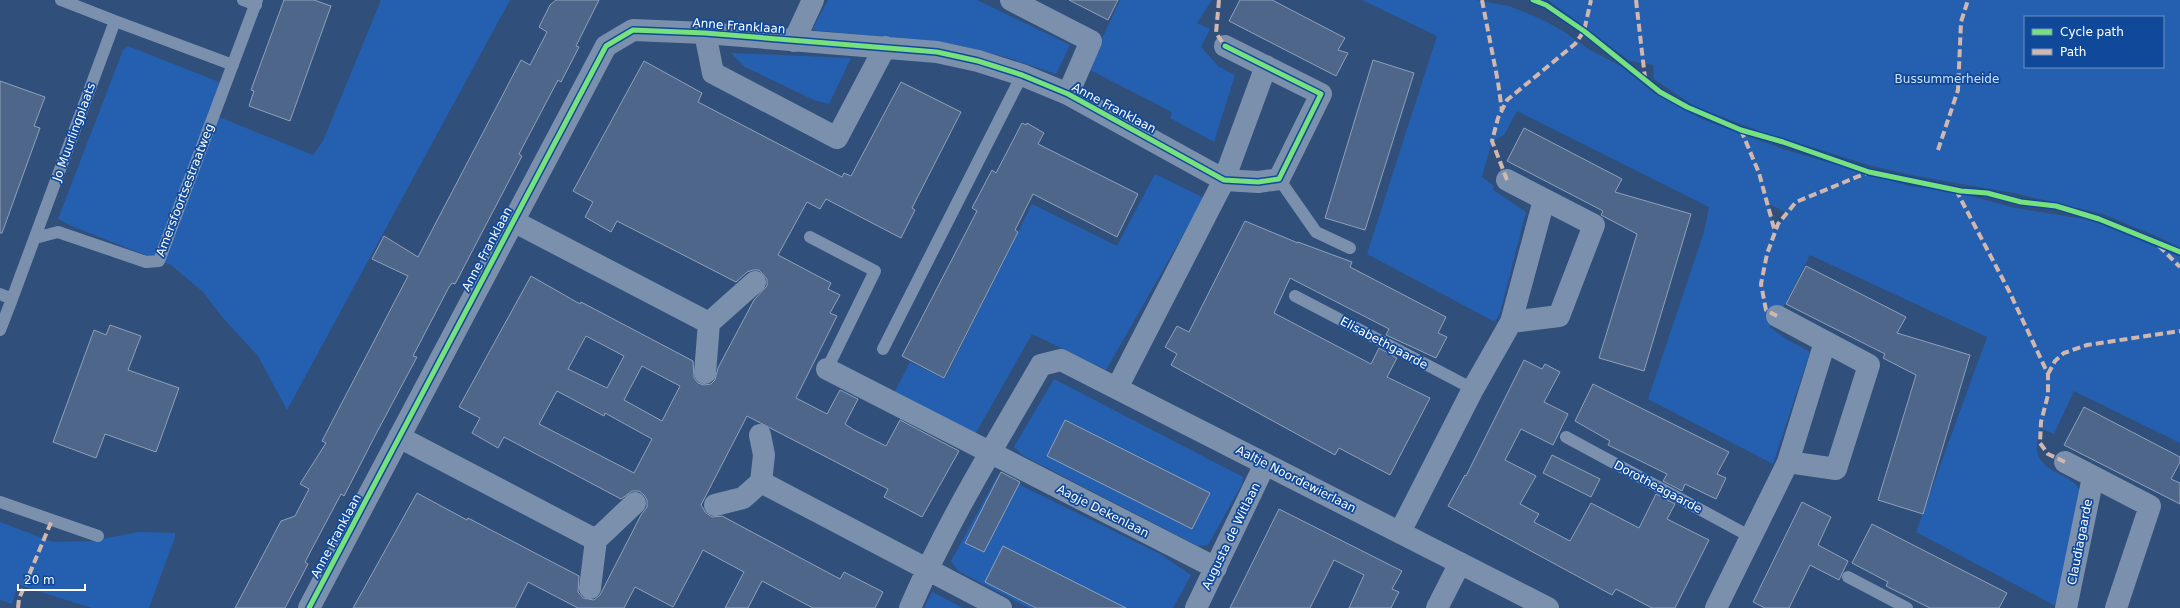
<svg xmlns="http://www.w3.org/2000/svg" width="2180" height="608" font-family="'DejaVu Sans',sans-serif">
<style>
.green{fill:#2560b0;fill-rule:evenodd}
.building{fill:#4e6689;stroke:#8fa1ba;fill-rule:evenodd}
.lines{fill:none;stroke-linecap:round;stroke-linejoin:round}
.lane{stroke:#7b90ad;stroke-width:12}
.street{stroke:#7b90ad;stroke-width:22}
.quiet{stroke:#d1b7ad;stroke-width:4;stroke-dasharray:8 4;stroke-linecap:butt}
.cycleway-casing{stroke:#11499a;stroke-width:8}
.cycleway{stroke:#77e17e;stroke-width:5}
.labels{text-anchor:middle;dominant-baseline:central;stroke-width:3.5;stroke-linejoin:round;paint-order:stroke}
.street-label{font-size:12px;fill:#fff;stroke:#11499a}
.park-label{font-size:12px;fill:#cce1fe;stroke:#11499a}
</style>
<rect width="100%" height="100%" fill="#304f7a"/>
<path class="green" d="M 381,0 L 510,0 L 287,410 L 258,356 L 223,318 L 203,292 L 171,265 L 74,227 L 58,219 L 123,50 L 128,46 L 229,86 L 219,117 L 313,155 L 323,141 Z
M 828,0 L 977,0 L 1070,45 L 1056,74 L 1006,57 L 953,44 L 812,30 Z
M 1120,0 L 1212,0 L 1197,23 L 1210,29 L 1201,47 L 1219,67 L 1235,75 L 1214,142 L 1170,118 L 1172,112 L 1088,69 Z
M 1362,0 L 1476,0 L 1509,6 L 1541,19 L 1563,31 L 1590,50 L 1619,65 L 1654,93 L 1702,119 L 1744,135 L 1786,150 L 1909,186 L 1956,192 L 2015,208 L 2084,219 L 2106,226 L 2180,257 L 2180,443 L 2074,391 L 2054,434 L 2040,428 C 2039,435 2036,445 2037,452 C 2042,473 2070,473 2080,490 L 2062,592 L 2054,605 L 1916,532 L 1987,337 L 1810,255 L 1783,308 L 1770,327 L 1786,339 L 1810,352 L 1773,464 L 1648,399 L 1704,232 L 1709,207 L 1517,111 L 1504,135 L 1492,141 L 1482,177 L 1494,186 L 1493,190 L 1526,212 L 1500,313 L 1495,322 L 1367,254 L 1437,36 ZM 1769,204 L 1787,213 L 1775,231 Z
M 1548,0 L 2180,0 L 2180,248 L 2161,238 L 2103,214 L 2014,193 L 1916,176 L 1869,165 L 1759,131 L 1696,107 L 1654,79 L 1653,65 L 1630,61 ZM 2025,17 L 2163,17 L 2163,67 L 2025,67 Z
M 731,53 L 851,58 L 829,104 L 814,100 L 745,67 Z
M 1155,174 L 1204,198 L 1106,370 L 1032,334 L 973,438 L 893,395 L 910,362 L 945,379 L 1032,204 L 1117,246 Z
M 1054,379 L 1243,477 L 1242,484 L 1208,545 L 1198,546 L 1022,455 L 1014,447 Z
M 997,477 L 1004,477 L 1160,554 L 1191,575 L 1173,608 L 1029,608 L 958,571 L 951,561 Z
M 0,522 L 53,542 L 91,541 L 139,532 L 175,533 L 175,537 L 149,608 L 92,608 L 18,585 L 12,604 L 0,600 Z
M 932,592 L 963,608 L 924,608 Z"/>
<path class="building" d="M 284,0 L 314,0 L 331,6 L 290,121 L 249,106 L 254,91 L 251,90 Z
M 556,0 L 599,0 L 576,46 L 579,47 L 561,82 L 558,80 L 519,154 L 522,156 L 455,284 L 452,283 L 449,287 L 413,356 L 417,357 L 377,432 L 344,496 L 341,494 L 305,562 L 308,564 L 285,608 L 235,608 L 281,521 L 295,516 L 309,489 L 300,484 L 326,443 L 322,441 L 408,276 L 372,259 L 384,236 L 418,257 L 521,60 L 530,65 L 547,32 L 539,27 L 550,5 Z
M 1069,0 L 1118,0 L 1108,20 Z
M 1240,0 L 1272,0 L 1345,38 L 1338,50 L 1348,53 L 1336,76 L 1229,21 Z
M 1373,60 L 1414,73 L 1365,230 L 1325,218 Z
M 644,61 L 702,93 L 698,102 L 842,177 L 844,173 L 851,176 L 901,82 L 961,112 L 912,208 L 915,210 L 901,238 L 826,199 L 820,209 L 807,202 L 778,255 L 831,283 L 828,289 L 840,295 L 830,313 L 837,316 L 796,398 L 827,414 L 840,390 L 858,399 L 845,424 L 854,430 L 886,446 L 900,420 L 959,451 L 922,517 L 884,497 L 888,489 L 747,416 L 701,505 L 706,513 L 712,517 L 722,516 L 840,579 L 844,572 L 883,592 L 875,608 L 813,608 L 762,581 L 748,608 L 725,608 L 744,572 L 703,550 L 673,607 L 635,587 L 624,608 L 578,608 L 528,582 L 515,608 L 353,608 L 417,493 L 467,520 L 468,518 L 579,576 L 578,592 L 583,598 L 594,600 L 600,595 L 641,515 L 647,507 L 647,500 L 644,495 L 639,491 L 632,491 L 621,499 L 504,437 L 498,448 L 472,433 L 480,418 L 459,407 L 531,276 L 580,304 L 581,302 L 693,361 L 694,378 L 698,383 L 704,385 L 711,384 L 715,380 L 718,368 L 754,300 L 767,286 L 767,279 L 759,270 L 753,270 L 747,272 L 736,282 L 617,221 L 611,232 L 585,217 L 593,202 L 573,191 ZM 586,336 L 624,356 L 607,388 L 568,369 ZM 642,366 L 680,386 L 662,421 L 624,400 ZM 557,391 L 604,416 L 605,413 L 652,439 L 634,473 L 539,424 Z
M 0,81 L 45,97 L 34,126 L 40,128 L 2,233 L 0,233 Z
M 1022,123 L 1026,125 L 1027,123 L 1044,133 L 1038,144 L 1138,194 L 1117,237 L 1033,194 L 1015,230 L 1018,232 L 944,378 L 902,356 L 977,211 L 972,208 L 992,170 L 996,173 Z
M 1524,128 L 1622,179 L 1615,192 L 1691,214 L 1644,371 L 1599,358 L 1637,234 L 1601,215 L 1603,211 L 1507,161 Z
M 1245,221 L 1298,243 L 1298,242 L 1352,262 L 1350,267 L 1446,317 L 1438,333 L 1447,337 L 1436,358 L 1386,335 L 1389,329 L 1290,278 L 1274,313 L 1371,364 L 1379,348 L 1397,358 L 1387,377 L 1430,398 L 1390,475 L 1339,448 L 1335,455 L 1171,365 L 1177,354 L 1165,347 L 1177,326 L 1189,332 Z
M 1806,266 L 1906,317 L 1897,333 L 1970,355 L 1923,514 L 1878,500 L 1916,375 L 1883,358 L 1885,354 L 1786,304 Z
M 110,325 L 141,336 L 128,370 L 179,388 L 156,452 L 105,434 L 96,458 L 53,442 L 94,330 L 106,335 Z
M 1524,360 L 1542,369 L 1545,364 L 1560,372 L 1544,402 L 1568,414 L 1553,445 L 1521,429 L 1505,460 L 1536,476 L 1520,504 L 1539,514 L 1534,522 L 1570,541 L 1591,503 L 1639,528 L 1656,494 L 1675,504 L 1667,519 L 1709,540 L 1675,608 L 1652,608 L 1616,589 L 1612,595 L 1448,506 L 1465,475 L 1466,476 Z
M 1593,384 L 1729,452 L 1717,474 L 1726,478 L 1716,499 L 1685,484 L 1682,491 L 1663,481 L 1667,474 L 1608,445 L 1610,441 L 1575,421 Z
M 2084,407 L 2180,457 L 2180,462 L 2171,479 L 2180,483 L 2180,504 L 2064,445 Z
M 1065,420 L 1210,493 L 1192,529 L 1047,456 Z
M 1552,455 L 1600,479 L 1591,497 L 1543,473 Z
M 1001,472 L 1020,482 L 984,552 L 965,543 Z
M 1802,502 L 1831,517 L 1818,545 L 1848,561 L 1839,580 L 1810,565 L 1789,608 L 1765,608 L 1753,602 Z
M 1279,509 L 1402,571 L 1392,589 L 1399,592 L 1391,608 L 1349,608 L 1364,575 L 1334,560 L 1310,608 L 1230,608 Z
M 1872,524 L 2007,593 L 1999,608 L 1930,608 L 1886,586 L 1888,582 L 1852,563 Z
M 1003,546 L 1126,608 L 1036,608 L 985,582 Z"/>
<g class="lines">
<path class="lane" d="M 243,0 L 256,5
M 115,21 L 233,65
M 1279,179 L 1316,232 L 1350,248
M 810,237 L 875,271 L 827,369
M 35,238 L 58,232 L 146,262 L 159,261 L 257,0
M 0,294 L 12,299 L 115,21 L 61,0
M 1295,296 L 1473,389
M 0,330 L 12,299
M 883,349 L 1022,75
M 1566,437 L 1751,537
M 0,502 L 98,536
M 1848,577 L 1907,608"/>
<path class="street" d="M 1011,0 L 1091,41 L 1068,94
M 705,33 L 713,73 L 837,138 L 885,47
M 794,41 L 813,0
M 1507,180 L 1594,225 L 1559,316 L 1511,322
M 513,221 L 709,323
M 1777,316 L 1869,365 L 1836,469 L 1788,462
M 827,369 L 1216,568
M 705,373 L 709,323 L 755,282
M 1117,388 L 1224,180 L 1266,66
M 399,437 L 596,540
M 2065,462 L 2150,506 L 2116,608
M 761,482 L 1001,608
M 715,505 L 743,498 L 761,482 L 764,455 L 760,435
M 1400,532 L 1473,389 L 1511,322 L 1544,200
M 590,588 L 596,540 L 635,503
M 309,608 L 606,46 L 633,30 L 705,33 L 937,52 L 978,61 L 1022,75 L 1068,94 L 1224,180 L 1258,182 L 1279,179 L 1321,94 L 1225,46
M 910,608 C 946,524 995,445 1041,365 L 1061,360 L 1548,608
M 1196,608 L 1265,464
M 1437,608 L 1460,563
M 1716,608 L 1788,462 L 1825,342
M 2066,608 L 2093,477"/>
<path class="quiet" d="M 1219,0 L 1216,33 L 1225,46
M 1482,0 L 1498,82 L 1502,111
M 1636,0 L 1645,78
M 1741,130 L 1759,173 L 1775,232
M 1938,150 L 1958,90 L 1961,22 L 1968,0
M 1507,180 L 1492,141 L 1498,118 L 1507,100 L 1575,44 L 1584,31 L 1591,0
M 1956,190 L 2009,291 L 2048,374 L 2048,395 L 2041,422 L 2040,443 L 2048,454 L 2065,462
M 2159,246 L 2180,267
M 1777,316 L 1766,310 L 1761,284 L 1767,254 L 1778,224 L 1796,202 L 1869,172
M 2048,374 L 2055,361 L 2064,353 L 2087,345 L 2180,331
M 18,608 L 19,599 L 52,520"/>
<defs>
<path id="cycleway" d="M 1533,0 L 1546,5 L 1584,31 L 1660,92 L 1687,107 L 1741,130 L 1783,142 L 1869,172 L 1961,191 L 1987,193 L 2021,202 L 2056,206 L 2099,219 L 2180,252
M 309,608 L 606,46 L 633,30 L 705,33 L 937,52 L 978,61 L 1022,75 L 1068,94 L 1224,180 L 1258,182 L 1279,179 L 1321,94 L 1225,46"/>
</defs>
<use href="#cycleway" class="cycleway-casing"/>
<use href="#cycleway" class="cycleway"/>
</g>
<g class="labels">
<g class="street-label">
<text transform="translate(739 26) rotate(4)">Anne Franklaan</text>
<text transform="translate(1114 108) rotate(28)">Anne Franklaan</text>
<text transform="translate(74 132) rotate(-70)">Jo Muurlingplaats</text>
<text transform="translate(185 190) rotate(-69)">Amersfoortsestraatweg</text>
<text transform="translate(487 249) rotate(-62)">Anne Franklaan</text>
<text transform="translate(1384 343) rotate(28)">Elisabethgaarde</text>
<text transform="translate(1296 479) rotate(27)">Aaltje Noordewierlaan</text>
<text transform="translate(1658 487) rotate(28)">Dorotheagaarde</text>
<text transform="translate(1103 511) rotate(27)">Aagje Dekenlaan</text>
<text transform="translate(336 536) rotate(-62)">Anne Franklaan</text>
<text transform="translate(1231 536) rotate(-64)">Augusta de Witlaan</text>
<text transform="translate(2080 542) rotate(-79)">Claudiagaarde</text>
</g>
<g class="park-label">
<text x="1947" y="79">Bussummerheide</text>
</g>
</g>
<rect x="2024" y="16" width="140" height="52" fill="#11499a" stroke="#7092c2"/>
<rect x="2032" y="29" width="20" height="6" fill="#77e17e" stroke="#7092c2"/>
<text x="2060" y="36" font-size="12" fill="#ffffff">Cycle path</text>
<rect x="2032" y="49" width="20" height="6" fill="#d1b7ad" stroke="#7092c2"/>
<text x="2060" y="56" font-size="12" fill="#ffffff">Path</text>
<path d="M18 584v6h67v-6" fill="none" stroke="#ffffff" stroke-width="2"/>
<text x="24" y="584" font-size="12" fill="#ffffff" stroke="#11499a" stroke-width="3" paint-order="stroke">20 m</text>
</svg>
